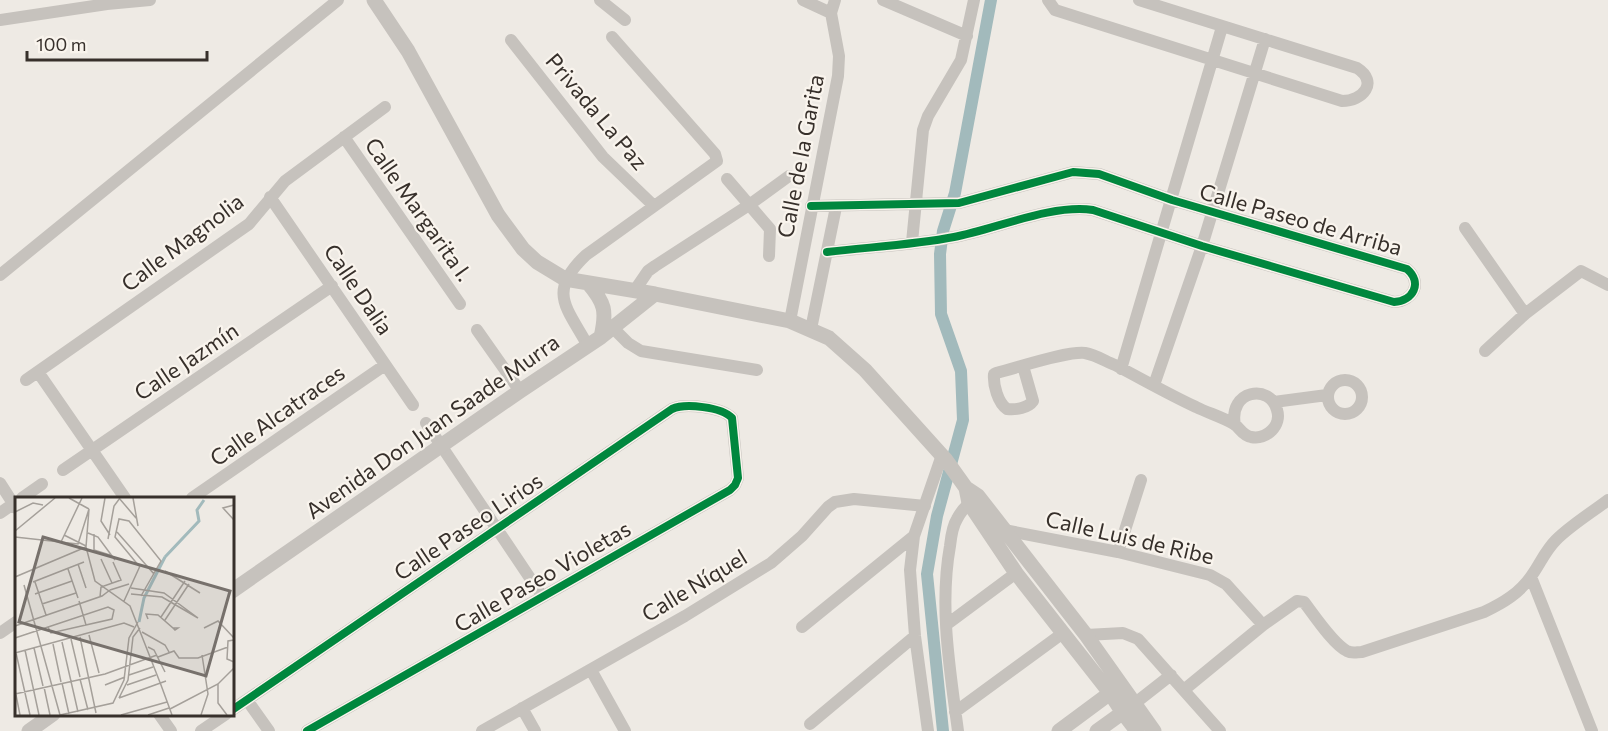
<svg xmlns="http://www.w3.org/2000/svg" width="1608" height="731" font-family="Commissioner,sans-serif">
<style>
.lines{fill:none;stroke-linecap:round;stroke-linejoin:round}
.canal{stroke:#a2babc;stroke-width:12}
.minor{stroke:#c6c2bd;stroke-width:12}
.tertiary{stroke:#c6c2bd;stroke-width:15}
.cycleway-casing{stroke:#f9f4ed;stroke-width:11}
.cycleway{stroke:#00873e;stroke-width:8}
.labels{text-anchor:middle;dominant-baseline:central;stroke-width:4.5;stroke-linejoin:round;paint-order:stroke}
.street-label{font-size:22px;fill:#37302b;stroke:#f9f4ed}
.inset-river{fill:none;stroke:#a2babc;stroke-width:3}
.inset-road{fill:none;stroke:#a5a09a;stroke-width:1.5}
.view{fill:#77716c;fill-opacity:0.15;stroke:#77716c;stroke-width:3}
.inset-edge{fill:none;stroke:#37302b;stroke-width:3}
</style>
<rect width="100%" height="100%" fill="#eeeae4"/>
<g class="lines">
<path class="canal" d="M 943,731 L 927,574 L 937,516 L 963,420 L 961,371 L 941,314 L 940,254 L 943,231 L 955,193 L 991,0"/>
<path class="minor" d="M 600,0 L 625,20
M 803,0 L 831,13
M 883,0 L 967,36
M 1048,0 L 1055,10 L 1342,101 C 1363,101 1379,82 1357,68 L 1139,0
M 0,20 L 107,4 L 150,0
M 511,40 L 603,157 L 654,206
M 344,137 L 460,304
M 727,179 L 770,229 L 769,256
M 270,197 L 413,405
M 811,206 L 959,203 L 1073,172 L 1099,174 L 1172,200 L 1407,269 C 1423,283 1413,301 1394,302 L 1202,246 L 1093,210 C 1051,204 996,229 954,237 C 913,245 869,247 827,252
M 1465,228 L 1525,314
M 912,242 L 923,130 L 928,116 L 961,60 L 974,0
M 0,275 L 338,0
M 635,290 L 648,271 L 655,266 L 749,205 L 789,176
M 790,321 L 838,76 L 839,56 L 831,13 L 835,0
M 613,328 L 628,343 L 641,351 L 757,370
M 811,329 L 836,207
M 477,330 L 520,391
M 588,346 C 566,306 547,292 586,255 L 717,161 L 715,154 L 612,37
M 1485,351 L 1525,314 L 1581,271 L 1608,285
M 1023,366 L 1033,401 C 1028,408 1016,410 1007,409 C 998,403 993,385 994,374 L 996,373 C 1017,368 1066,351 1085,353 C 1096,355 1105,361 1115,365 C 1142,379 1168,394 1196,407 C 1208,413 1222,417 1234,424 C 1240,428 1242,435 1251,437 C 1267,440 1282,425 1277,410 C 1270,383 1228,390 1235,425
M 1121,369 L 1222,27
M 38,372 L 125,498
M1328 397a17 17 0 1 1 34 0a17 17 0 1 1-34 0Z
M 26,380 L 249,224 L 285,181 L 385,107
M 1154,385 L 1202,246 L 1265,39
M 1274,402 L 1327,395
M 426,423 L 542,596
M 63,470 L 332,286
M 0,483 L 16,508
M 22,498 L 42,484
M 192,498 L 385,365
M 0,513 L 16,502
M 1004,530 L 1118,552 L 1210,575 L 1226,584 L 1263,625
M 1118,552 L 1141,480
M 1531,577 L 1592,731
M 946,625 L 1016,573
M 802,627 L 914,536
M 0,633 L 16,622
M 1086,635 L 1123,633 L 1138,639 L 1220,731
M 591,670 L 625,731
M 1185,689 L 1263,625 L 1297,601 L 1304,602 C 1314,615 1333,644 1347,651 C 1352,654 1357,652 1362,652 L 1484,612 C 1503,603 1520,593 1532,575 C 1540,564 1545,551 1556,540 C 1571,525 1591,513 1608,500
M 247,700 L 269,731
M 1134,704 L 1171,675
M 522,708 L 535,731
M 232,710 L 672,409 C 685,403 722,407 732,418 L 738,478 L 735,485 L 730,490 L 307,731
M 955,712 L 1063,633
M 159,714 L 171,731
M 810,724 L 915,636
M 201,731 L 226,714
M 482,731 L 685,616 L 771,563 L 802,536 L 828,507 L 835,502 L 854,499 L 925,506
M 928,731 L 915,636 L 910,570 L 914,536 L 942,455
M 958,731 C 950,670 939,607 950,546 C 951,537 952,527 957,519 C 961,511 968,504 975,499"/>
<path class="tertiary" d="M 374,0 L 408,51 L 498,215 L 523,249 L 537,262 L 565,279 L 655,294 L 790,321 L 829,338 L 865,370 L 946,460 L 966,488 L 969,503 L 1016,573 L 1110,693 L 1123,713 L 1137,731
M 588,283 C 605,303 607,311 601,337
M 966,488 L 978,496 L 1086,635 L 1154,731
M 232,591 L 520,391 L 601,337 L 655,294
M 29,731 L 53,714
M 1059,731 L 1117,688
M 1097,731 L 1129,708"/>
<defs>
<path id="cycleway" d="M 811,206 L 959,203 L 1073,172 L 1099,174 L 1172,200 L 1407,269 C 1423,283 1413,301 1394,302 L 1202,246 L 1093,210 C 1051,204 996,229 954,237 C 913,245 869,247 827,252
M 232,710 L 672,409 C 685,403 722,407 732,418 L 738,478 L 735,485 L 730,490 L 307,731"/>
</defs>
<use href="#cycleway" class="cycleway-casing"/>
<use href="#cycleway" class="cycleway"/>
</g>
<g class="labels">
<g class="street-label">
<text transform="translate(597 111) rotate(50)">Privada La Paz</text>
<text transform="translate(800 156) rotate(-79)">Calle de la Garita</text>
<text transform="translate(419 209) rotate(55)">Calle Margarita I.</text>
<text transform="translate(1301 219) rotate(16)">Calle Paseo de Arriba</text>
<text transform="translate(182 242) rotate(-37)">Calle Magnolia</text>
<text transform="translate(359 289) rotate(56)">Calle Dalia</text>
<text transform="translate(186 361) rotate(-34)">Calle Jazmín</text>
<text transform="translate(277 415) rotate(-35)">Calle Alcatraces</text>
<text transform="translate(432 426) rotate(-35)">Avenida Don Juan Saade Murra</text>
<text transform="translate(468 526) rotate(-34)">Calle Paseo Lirios</text>
<text transform="translate(1130 537) rotate(13)">Calle Luis de Ribe</text>
<text transform="translate(542 576) rotate(-30)">Calle Paseo Violetas</text>
<text transform="translate(694 585) rotate(-31)">Calle Níquel</text>
</g>
</g>
<g transform="translate(15 497)">
<rect width="219" height="219" fill="#eeeae4"/>
<path class="inset-river" d="M 150,60 L 184,24 L 182,13 L 189,3M 124,125 L 129,101 L 150,60"/>
<path class="inset-road" d="M 54,1 L 74,12M 90,1 L 86,24 L 95,38M 104,1 L 121,21M 118,1 L 123,29M 219,8 L 208,11 L 219,23M 74,12 L 71,50 L 80,84 L 115,109 L 146,188M 0,15 L 18,6 L 28,8M 0,34 L 40,1M 102,35 L 139,77M 73,36 L 83,40 L 100,63M 79,37 L 79,53 L 95,58M 49,38 L 71,49M 0,40 L 63,47 L 74,12M 93,42 L 99,9 L 105,1M 46,45 L 67,1M 86,62 L 97,86M 63,67 L 71,91M 124,69 L 100,40 L 104,22 L 114,24 L 146,64 L 126,99M 53,72 L 63,101M 150,74 L 185,96M 150,74 L 185,96M 0,80 L 71,50M 18,85 L 69,65M 20,85 L 31,118M 9,88 L 45,218M 116,91 L 149,96 L 183,121M 95,93 L 114,87M 20,97 L 57,84M 116,97 L 147,100 L 183,121M 85,100 L 86,90 L 106,83 L 98,65M 64,104 L 71,128M 109,104 L 125,69M 27,107 L 61,96M 146,120 L 170,84M 133,122 L 131,117 L 143,118 L 158,131 L 163,131 L 160,133 L 158,131M 150,123 L 174,87M 0,129 L 87,99 L 95,93M 189,131 L 203,124 L 219,141M 127,135 L 150,148 L 154,155M 74,138 L 84,176M 65,140 L 81,216M 0,141 L 93,110 L 99,113 L 97,122 L 36,136 L 33,130M 56,142 L 65,180M 219,143 L 213,144 L 212,162 L 219,165M 47,145 L 63,215M 38,147 L 46,185M 133,150 L 139,153 L 150,175M 19,151 L 28,189M 10,153 L 24,218M 0,156 L 109,126 L 119,130M 1,156 L 15,218M 143,160 L 159,154 L 164,161 L 183,161 L 213,150M 114,178 L 138,170M 65,182 L 73,213M 47,186 L 54,217M 203,187 L 203,206 L 212,218M 90,188 L 110,180M 112,188 L 141,178M 146,188 L 157,218M 29,190 L 35,218M 0,193 L 5,218M 0,197 L 90,177 L 142,158M 104,201 L 113,183 L 118,140 L 125,131M 104,201 L 151,184M 155,212 L 203,187 L 219,171M 45,218 L 98,206 L 109,183 L 114,141 L 123,125M 106,218 L 152,205M 133,218 L 154,211M 186,218 L 193,197 L 187,158"/>
<path class="view" d="M 28,40 L 215,94 L 191,179 L 4,125 Z"/>
<rect width="219" height="219" class="inset-edge"/>
</g>
<path d="M27 51v9h180v-9" fill="none" stroke="#37302b" stroke-width="3"/>
<text x="36" y="51" font-size="18" fill="#37302b" stroke="#f9f4ed" stroke-width="4.5" paint-order="stroke">100 m</text>
</svg>
